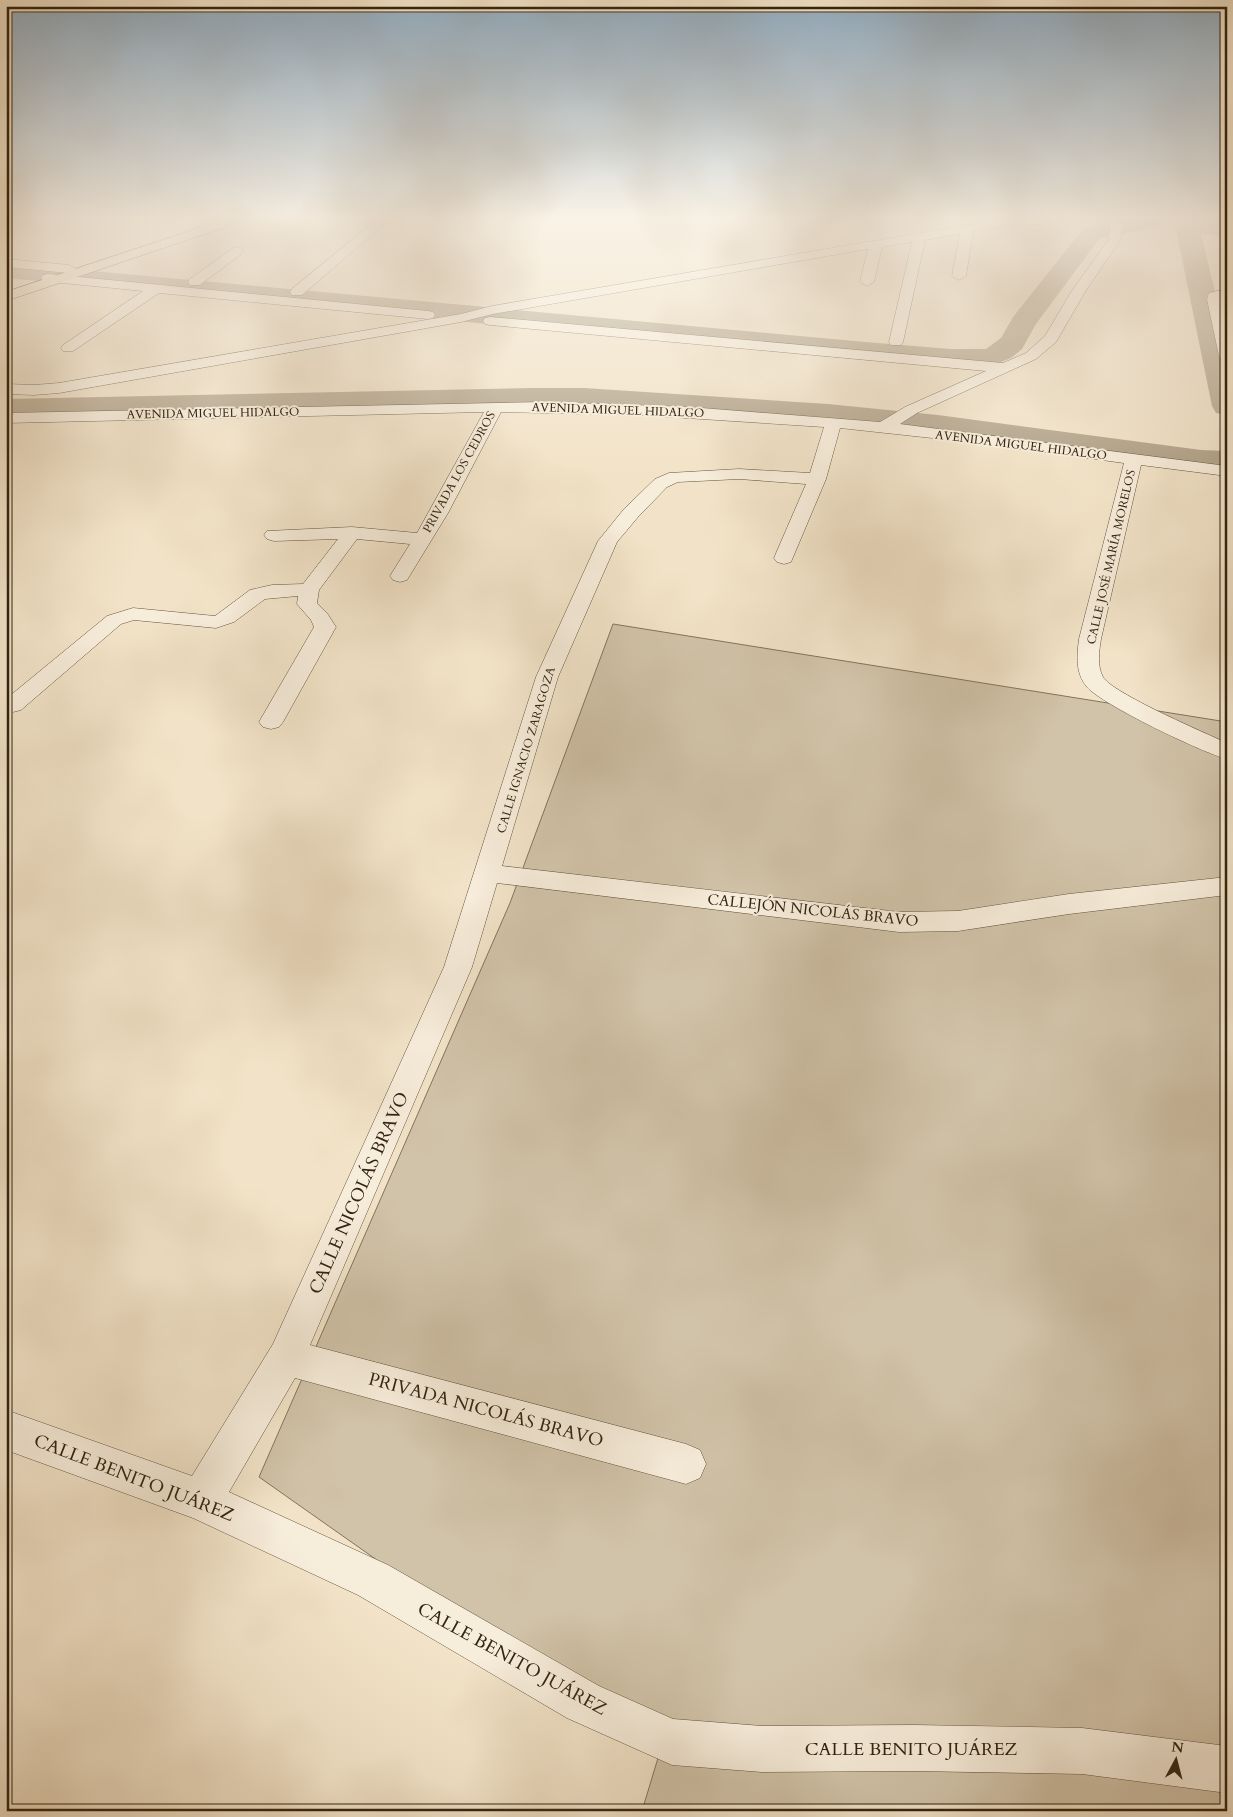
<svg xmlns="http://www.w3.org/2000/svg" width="1233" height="1817" font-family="Cardo,serif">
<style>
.green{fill:#d1c3a9;stroke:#82745c}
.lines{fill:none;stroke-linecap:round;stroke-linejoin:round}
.river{fill:#b1a289;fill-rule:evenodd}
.minor-casing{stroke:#62543e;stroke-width:1}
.major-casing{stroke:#322410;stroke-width:1}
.minor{fill:#f7eddb;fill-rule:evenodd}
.major{fill:#f2e3c8;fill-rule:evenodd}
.labels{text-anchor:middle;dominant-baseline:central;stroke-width:4;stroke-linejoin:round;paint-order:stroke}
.far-street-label{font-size:12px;fill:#322410;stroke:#f7eddb}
.street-label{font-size:15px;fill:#322410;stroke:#f7eddb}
.near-street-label{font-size:18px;fill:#322410;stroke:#f7eddb}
</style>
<rect width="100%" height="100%" fill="#f2e3c8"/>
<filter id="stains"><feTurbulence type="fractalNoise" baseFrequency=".004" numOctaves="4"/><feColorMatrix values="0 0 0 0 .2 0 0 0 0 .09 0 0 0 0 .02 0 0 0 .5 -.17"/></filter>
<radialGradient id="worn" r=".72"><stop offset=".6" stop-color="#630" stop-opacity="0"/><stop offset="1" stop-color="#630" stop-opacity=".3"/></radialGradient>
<path class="green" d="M 613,624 L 1227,722 L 1227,1811 L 642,1811 L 658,1758 L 259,1477 L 510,903 Z"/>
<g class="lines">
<path class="river" d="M 1120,220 L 1168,220 L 1165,225 L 1099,239 L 1036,324 L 1022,349 L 1011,358 L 991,366 L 951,367 L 865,360 L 6,278 L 6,263 L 865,342 L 951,349 L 986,349 L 1001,338 L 1013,317 L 1083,229 Z
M 1196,220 L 1227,222 L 1227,236 L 1201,234 L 1227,341 L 1227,415 L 1216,413 L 1212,406 L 1176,229 L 1180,224 Z
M 532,388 L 584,388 L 828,404 L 938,415 L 1201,450 L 1227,451 L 1227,471 L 1201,470 L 938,433 L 828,422 L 584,406 L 6,417 L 6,399 Z"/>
<defs>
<path id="minor" d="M 13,220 L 28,220 L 6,233 L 6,224 Z
M 376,220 L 389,220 L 302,295 L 292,295 L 290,292 L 292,289 Z
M 974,220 L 1054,220 L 1048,224 L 1000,226 L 973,231 L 966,276 L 959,280 L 952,276 L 960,234 L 925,240 L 903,342 L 901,345 L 891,345 L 889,342 L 912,242 L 882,247 L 874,282 L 867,286 L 860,282 L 868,249 L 493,314 L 461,322 L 59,393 L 34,395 L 6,394 L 6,384 L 34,385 L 59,383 L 461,314 L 492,306 L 973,224 Z
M 1104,220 L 1117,220 L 1123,226 L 1119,242 L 1085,292 L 1056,342 L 1036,359 L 917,413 L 900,424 L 1227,466 L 1227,476 L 1141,465 L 1101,639 C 1099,651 1097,666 1103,677 C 1112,693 1205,733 1227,743 L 1227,759 C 1203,753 1101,704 1087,687 C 1075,673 1077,655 1079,639 L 1124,463 L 969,442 L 840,428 L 826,479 L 791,562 L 784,564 L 777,562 L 774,558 L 806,484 L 739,479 L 678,482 L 667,487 L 638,517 L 617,542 L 558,677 L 502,866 L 899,912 L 958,911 L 1069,894 L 1227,877 L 1227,895 L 1069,914 L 958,931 L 899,932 L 497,883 L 472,967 L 310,1345 L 686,1444 L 700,1450 L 706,1464 L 700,1478 L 686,1484 L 295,1378 L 229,1492 L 388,1565 L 599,1686 L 673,1719 L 762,1726 L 913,1725 L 1082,1728 L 1227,1746 L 1227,1793 L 1082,1774 L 913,1771 L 762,1772 L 672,1765 L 567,1718 L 358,1595 L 193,1518 L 6,1450 L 6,1410 L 192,1476 L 273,1344 L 444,967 L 536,677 L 598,541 L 624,509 L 655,479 L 669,473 L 739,469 L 810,473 L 824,427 L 640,415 L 501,412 L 448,513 L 407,580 L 400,582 L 393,580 L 390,576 L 410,544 L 357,539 L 319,590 L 317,603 L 327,613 L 336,627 L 283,722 L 279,727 L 271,729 L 263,727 L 259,722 L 314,627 L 311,620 L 297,604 L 298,596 L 265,599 L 234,622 L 216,628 L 134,620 L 121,624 L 21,710 L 13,712 L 6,710 L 6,699 L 107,616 L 133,608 L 215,616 L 250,590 L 272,585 L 303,584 L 338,539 L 274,541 L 267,539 L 264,535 L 267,531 L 352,527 L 417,533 L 484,412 L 6,423 L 6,413 L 543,402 L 689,407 L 880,422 L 905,407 L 986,371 L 490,325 L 485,324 L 483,321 L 485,318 L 490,317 L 1003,363 L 1026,353 L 1045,336 L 1071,292 L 1107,242 L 1111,227 Z
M 237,247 L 241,248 L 243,251 L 241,254 L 200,285 L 190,285 L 188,282 L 190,279 L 233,248 Z
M 6,259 L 69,265 L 76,269 L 69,273 L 6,267 Z
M 48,274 L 428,311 L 433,312 L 435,315 L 433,318 L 428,319 L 159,293 L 73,351 L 63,351 L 61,348 L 63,345 L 143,291 L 43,281 L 41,278 L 43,275 Z
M 1227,289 L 1227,297 L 1221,299 L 1227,324 L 1227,360 L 1222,359 L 1219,356 L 1207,299 L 1209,293 Z"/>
<path id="major" d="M 223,220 L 240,220 L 238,223 L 6,301 L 6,292 Z"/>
</defs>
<use href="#minor" class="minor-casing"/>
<use href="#major" class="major-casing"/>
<use href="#minor" class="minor"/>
<use href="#major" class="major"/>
</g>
<linearGradient id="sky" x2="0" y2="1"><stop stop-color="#92adc2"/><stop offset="0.46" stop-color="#f9f2e6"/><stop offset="1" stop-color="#f9f2e6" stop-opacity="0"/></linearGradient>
<rect width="1233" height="474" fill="url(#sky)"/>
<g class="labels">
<g class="far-street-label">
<text transform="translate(618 410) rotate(2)">AVENIDA MIGUEL HIDALGO</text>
<text transform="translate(213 413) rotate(-1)">AVENIDA MIGUEL HIDALGO</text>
<text transform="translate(1021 445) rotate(7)">AVENIDA MIGUEL HIDALGO</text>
<text transform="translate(459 472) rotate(-61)">PRIVADA LOS CEDROS</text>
<text transform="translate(1111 557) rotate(-77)">CALLE JOSÉ MARÍA MORELOS</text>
<text transform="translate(526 750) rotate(-73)">CALLE IGNACIO ZARAGOZA</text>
</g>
<g class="street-label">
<text transform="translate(813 910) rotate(6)">CALLEJÓN NICOLÁS BRAVO</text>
</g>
<g class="near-street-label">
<text transform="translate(359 1193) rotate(-66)">CALLE NICOLÁS BRAVO</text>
<text transform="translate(486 1410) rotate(15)">PRIVADA NICOLÁS BRAVO</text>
<text transform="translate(134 1478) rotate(21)">CALLE BENITO JUÁREZ</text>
<text transform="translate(512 1659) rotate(29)">CALLE BENITO JUÁREZ</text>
<text x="911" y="1749">CALLE BENITO JUÁREZ</text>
</g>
</g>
<rect width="1233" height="1817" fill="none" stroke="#f2e3c8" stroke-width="25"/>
<rect x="8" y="8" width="1218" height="1802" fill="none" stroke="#322410" stroke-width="2.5"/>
<rect x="12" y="12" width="1208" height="1792" fill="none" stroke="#322410"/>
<g transform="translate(1176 1760) rotate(7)" stroke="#f7eddb" stroke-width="4" paint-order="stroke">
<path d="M0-4L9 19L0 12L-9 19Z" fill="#322410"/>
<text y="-8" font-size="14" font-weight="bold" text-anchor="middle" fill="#322410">N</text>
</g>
<rect width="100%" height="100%" filter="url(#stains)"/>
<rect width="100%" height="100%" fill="url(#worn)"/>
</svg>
